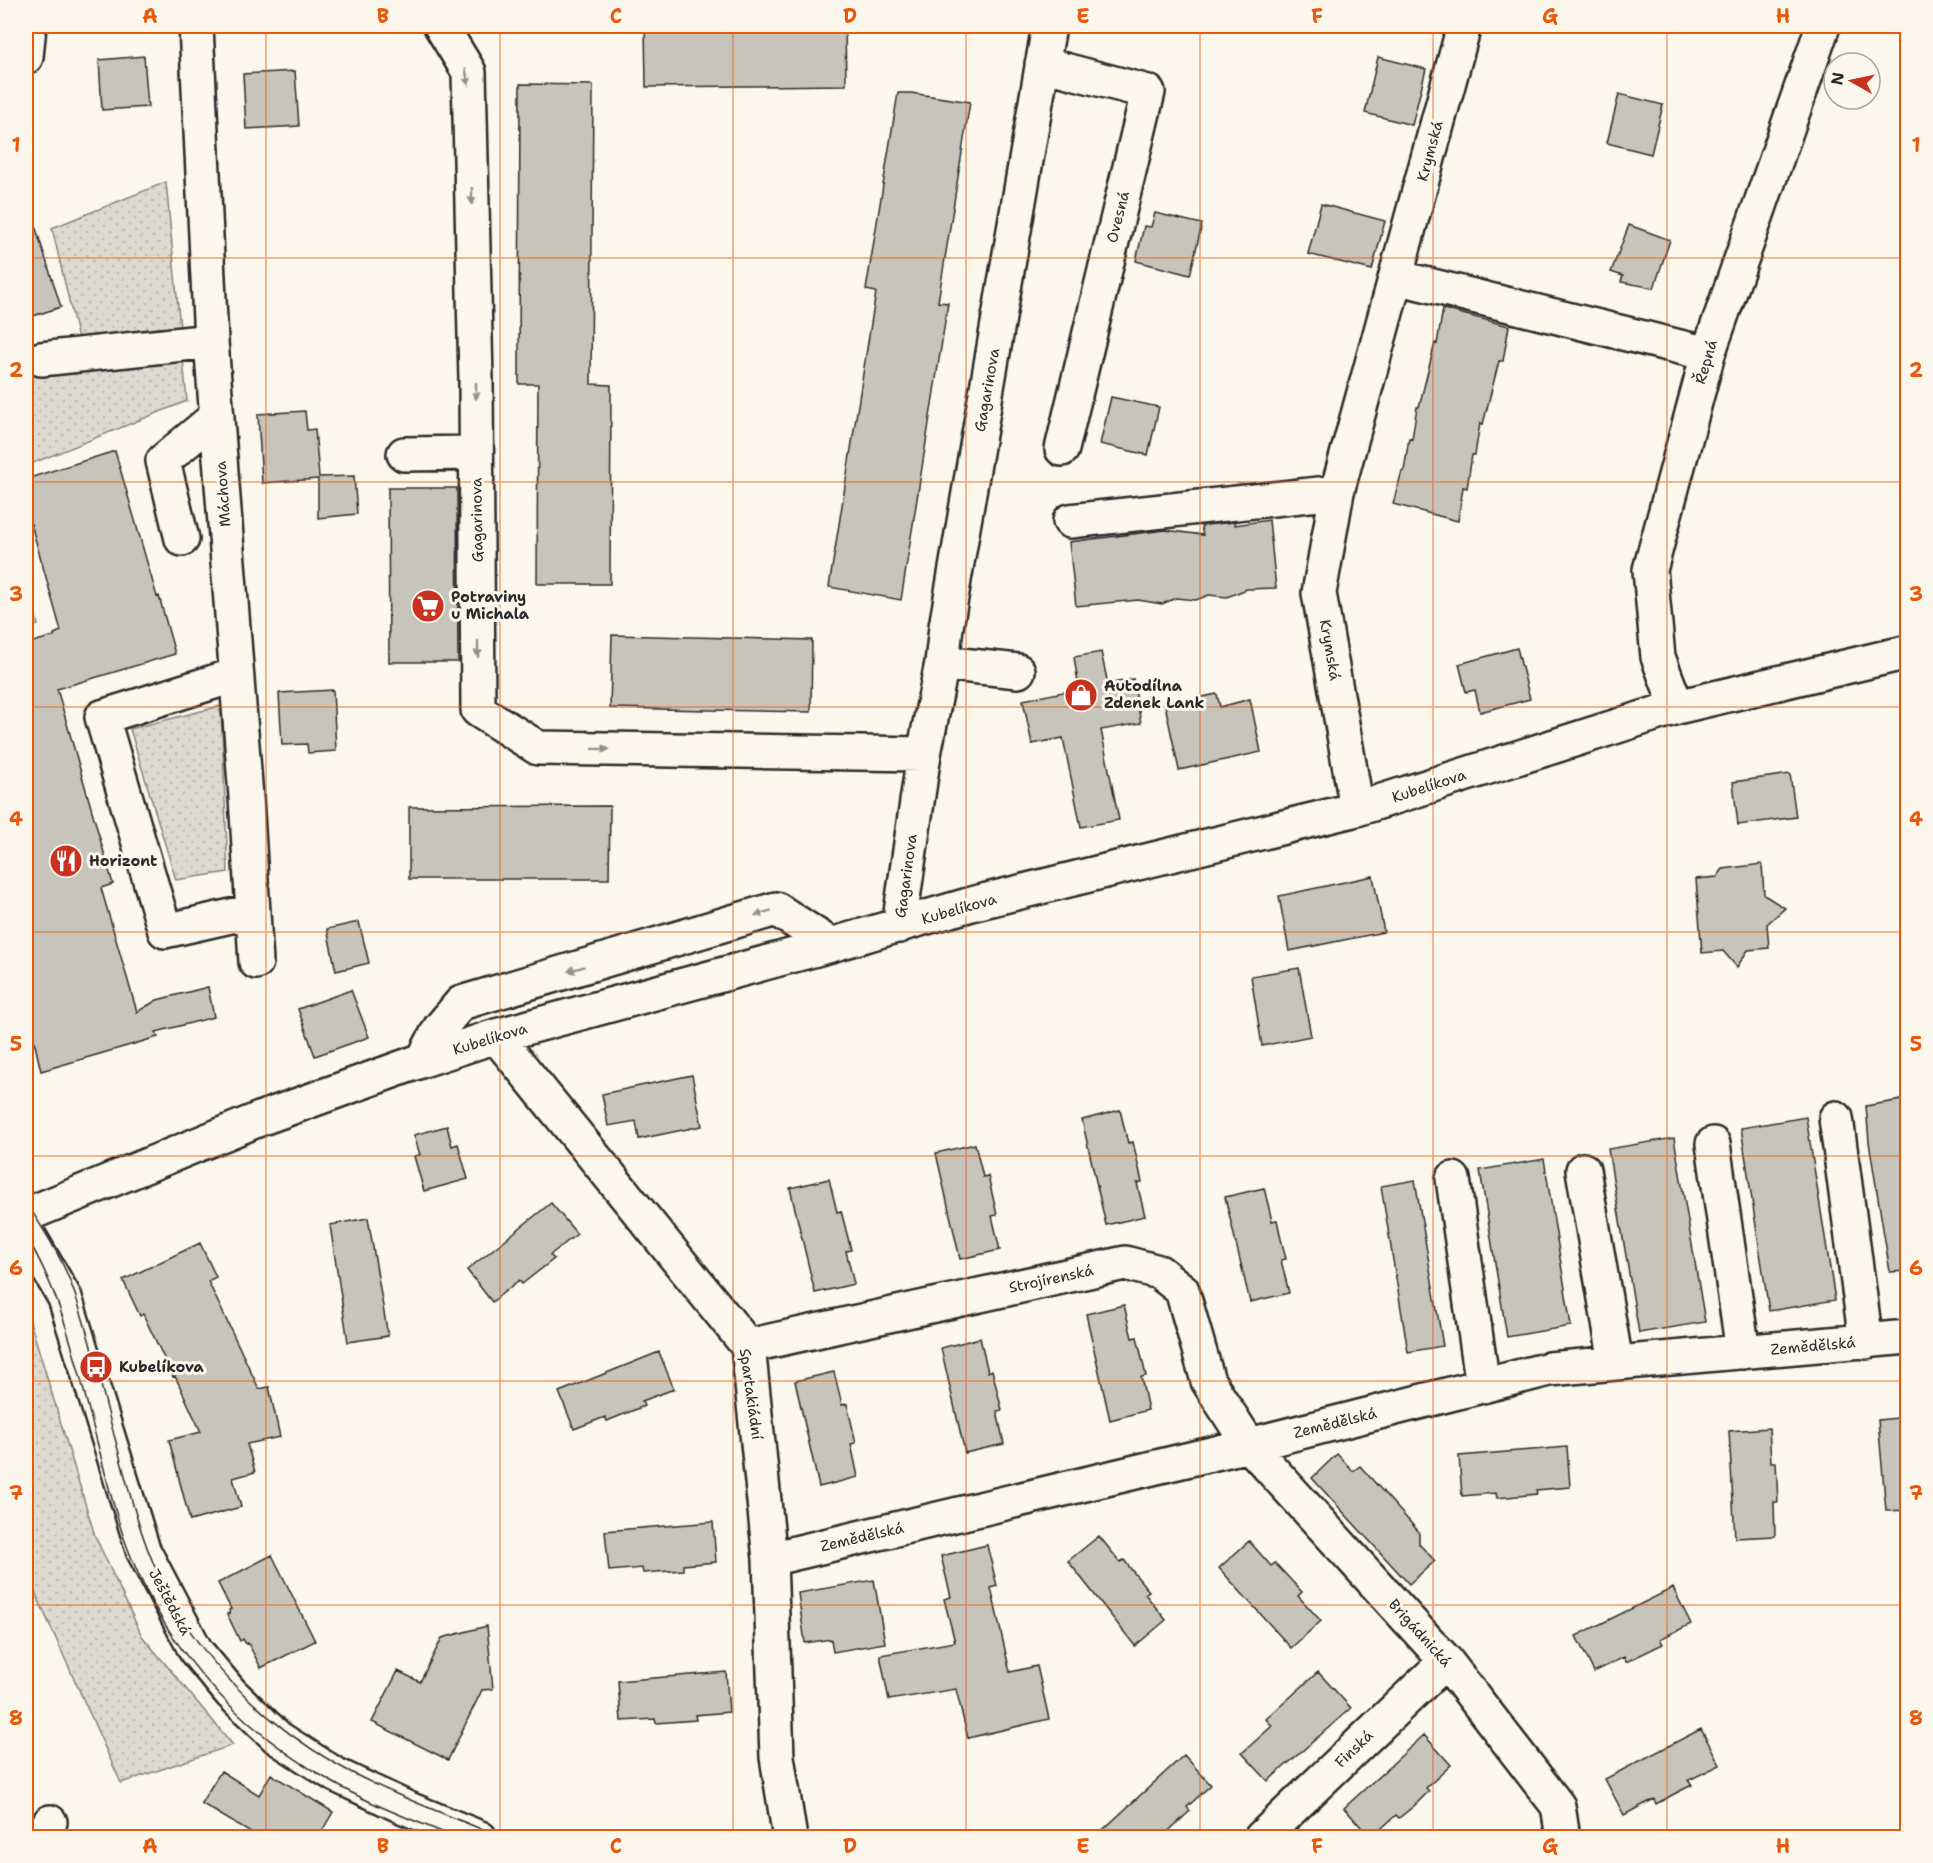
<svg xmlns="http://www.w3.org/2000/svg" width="1933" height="1863" font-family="'Shantell Sans',sans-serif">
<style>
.grass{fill:url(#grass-dots);stroke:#84827e;stroke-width:1.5}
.building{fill:#c7c4bc;stroke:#2b2b2b;stroke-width:1.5}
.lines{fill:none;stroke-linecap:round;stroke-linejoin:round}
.minor-casing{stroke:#2b2b2b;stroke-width:38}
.minor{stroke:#fbf7ec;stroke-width:33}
.tram{stroke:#2b2b2b;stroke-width:1.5}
.oneway{fill:#93918c}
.grid{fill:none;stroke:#e8590c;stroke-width:1.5;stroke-opacity:0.55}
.labels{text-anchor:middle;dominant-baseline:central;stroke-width:6;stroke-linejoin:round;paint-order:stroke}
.street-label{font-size:15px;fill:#2b2b2b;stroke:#fbf7ec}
.poi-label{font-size:15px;font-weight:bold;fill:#2b2b2b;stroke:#fbf7ec;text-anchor:start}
.neatline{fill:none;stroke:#e8590c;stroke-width:2}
.grid-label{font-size:20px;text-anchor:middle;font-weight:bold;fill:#e8590c}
</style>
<defs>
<pattern id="grass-dots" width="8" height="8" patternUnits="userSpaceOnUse" patternTransform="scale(1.5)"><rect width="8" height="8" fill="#dddad0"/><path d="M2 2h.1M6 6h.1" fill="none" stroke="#bebbb3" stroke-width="1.8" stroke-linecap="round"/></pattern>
</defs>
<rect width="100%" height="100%" fill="#fbf7ec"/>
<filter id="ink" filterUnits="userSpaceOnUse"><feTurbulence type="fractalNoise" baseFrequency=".0167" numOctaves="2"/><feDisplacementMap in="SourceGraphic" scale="12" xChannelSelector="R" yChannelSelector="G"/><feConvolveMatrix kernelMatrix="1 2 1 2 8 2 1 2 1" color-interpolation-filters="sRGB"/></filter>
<g filter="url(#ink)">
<path class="grass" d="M 166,182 L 187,401 L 26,466 L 26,371 L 78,339 L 52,228 Z
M 26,576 L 38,625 L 26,629 Z
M 221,706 L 228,872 L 176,880 L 130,729 Z
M 26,1315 L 30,1321 L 95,1536 L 142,1636 L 233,1745 L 121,1783 L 26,1572 Z"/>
<path class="building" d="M 645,26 L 845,26 L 846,85 L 646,87 Z
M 144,56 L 148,107 L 102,110 L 99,60 Z
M 1378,57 L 1426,69 L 1412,125 L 1365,113 Z
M 295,71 L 299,126 L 246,129 L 243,74 Z
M 520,84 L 593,85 L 591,384 L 611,385 L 610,584 L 537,584 L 538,384 L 519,384 Z
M 898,93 L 911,93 L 970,102 L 938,302 L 948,303 L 901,600 L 829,587 L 876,292 L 866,290 Z
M 1619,94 L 1663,105 L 1651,154 L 1607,143 Z
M 1321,204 L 1385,221 L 1372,270 L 1308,254 Z
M 1155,213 L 1202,224 L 1190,275 L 1136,261 L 1144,226 L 1151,227 Z
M 32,216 L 61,307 L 33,316 L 26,291 L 26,217 Z
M 1629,225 L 1670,240 L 1654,288 L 1621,282 L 1623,276 L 1611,272 Z
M 1443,309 L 1509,326 L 1503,361 L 1499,361 L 1483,424 L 1480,423 L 1475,455 L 1472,455 L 1467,488 L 1463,487 L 1458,521 L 1393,504 L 1402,471 L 1404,471 L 1409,438 L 1412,439 L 1417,407 L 1419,407 L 1435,343 L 1437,344 Z
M 1111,397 L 1159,407 L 1148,455 L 1100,444 Z
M 305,411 L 307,430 L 315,429 L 319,477 L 354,476 L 357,514 L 318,518 L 318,479 L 262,483 L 258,414 Z
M 115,451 L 157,597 L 159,596 L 175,654 L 57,689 L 113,884 L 101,888 L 137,1012 L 157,1000 L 208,987 L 214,1017 L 156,1032 L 158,1037 L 41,1071 L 32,1032 L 26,1034 L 26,644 L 54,636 L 54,634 L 61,631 L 31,524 L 26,527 L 26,479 Z
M 388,488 L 457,488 L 458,662 L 389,662 Z
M 1269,520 L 1276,588 L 1247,589 L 1227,597 L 1209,595 L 1196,600 L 1176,598 L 1162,604 L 1138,600 L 1076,606 L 1069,542 L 1165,530 L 1203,535 L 1201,527 L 1205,525 L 1234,522 L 1235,525 Z
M 612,635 L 812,640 L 811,712 L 610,708 Z
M 1517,648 L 1530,699 L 1480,712 L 1475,690 L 1466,692 L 1459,664 Z
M 1101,652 L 1108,684 L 1133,679 L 1141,723 L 1101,730 L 1119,820 L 1081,827 L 1063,738 L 1032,744 L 1023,700 L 1079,689 L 1074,657 Z
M 333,690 L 336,751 L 308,753 L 307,744 L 282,745 L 279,693 Z
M 1217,694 L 1220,707 L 1250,699 L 1261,752 L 1179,770 L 1165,705 Z
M 1790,774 L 1796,817 L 1738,825 L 1733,782 Z
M 610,806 L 609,879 L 409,879 L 409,807 Z
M 1762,864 L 1764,895 L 1785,908 L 1767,924 L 1769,948 L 1748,950 L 1737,967 L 1723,951 L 1702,953 L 1696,879 L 1717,877 L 1723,869 Z
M 1373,876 L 1384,932 L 1289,951 L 1279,896 Z
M 359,922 L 369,963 L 336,971 L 327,929 Z
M 1299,968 L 1311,1036 L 1262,1046 L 1251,976 Z
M 351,990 L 369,1037 L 315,1056 L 298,1009 Z
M 692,1075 L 702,1126 L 639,1139 L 636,1121 L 608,1126 L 602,1094 Z
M 1908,1099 L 1908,1271 L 1890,1272 L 1869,1142 L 1866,1106 Z
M 1120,1110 L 1128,1143 L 1133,1142 L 1142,1182 L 1137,1183 L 1145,1216 L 1106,1225 L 1082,1120 Z
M 1806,1117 L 1835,1300 L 1769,1311 L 1741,1128 Z
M 447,1126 L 452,1146 L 458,1144 L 468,1179 L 424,1191 L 414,1156 L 420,1155 L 414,1135 Z
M 1674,1138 L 1705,1322 L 1639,1333 L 1608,1149 Z
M 975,1144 L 983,1177 L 988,1176 L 997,1215 L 992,1216 L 1000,1250 L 960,1259 L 936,1153 Z
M 1544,1159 L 1571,1326 L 1507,1337 L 1480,1170 Z
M 829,1179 L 837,1212 L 841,1211 L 846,1230 L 851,1250 L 846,1251 L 854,1284 L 815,1293 L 790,1188 Z
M 1415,1180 L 1443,1346 L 1408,1352 L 1381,1186 Z
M 1264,1188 L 1272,1221 L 1277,1220 L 1281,1239 L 1286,1259 L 1281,1260 L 1289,1293 L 1250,1302 L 1225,1197 Z
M 551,1203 L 577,1234 L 550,1255 L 554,1259 L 522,1284 L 519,1280 L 492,1302 L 467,1270 Z
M 368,1218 L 388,1336 L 348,1342 L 330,1225 Z
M 200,1243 L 216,1277 L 208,1281 L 259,1389 L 269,1387 L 280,1437 L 247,1444 L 255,1472 L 233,1478 L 241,1507 L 190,1521 L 169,1440 L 201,1432 L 175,1376 L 173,1377 L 143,1314 L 140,1316 L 123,1280 Z
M 1124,1305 L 1132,1338 L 1137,1337 L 1146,1376 L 1141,1377 L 1148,1410 L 1110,1420 L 1086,1314 Z
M 980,1338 L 988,1372 L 992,1370 L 1002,1410 L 997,1411 L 1004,1444 L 965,1453 L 941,1348 Z
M 659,1352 L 674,1389 L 642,1401 L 644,1406 L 607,1421 L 605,1417 L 574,1429 L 559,1392 Z
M 834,1372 L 842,1405 L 847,1404 L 856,1443 L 851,1444 L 858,1477 L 819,1487 L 795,1381 Z
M 1908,1417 L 1908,1510 L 1886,1511 L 1878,1420 Z
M 1769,1428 L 1771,1462 L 1776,1462 L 1778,1502 L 1774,1502 L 1775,1536 L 1735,1538 L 1729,1431 Z
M 1567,1447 L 1570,1487 L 1536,1490 L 1537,1494 L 1497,1498 L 1496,1493 L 1462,1496 L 1459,1456 Z
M 1337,1454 L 1353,1471 L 1360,1466 L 1419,1532 L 1419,1544 L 1435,1561 L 1409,1584 L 1312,1478 Z
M 713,1522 L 716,1562 L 683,1565 L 683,1570 L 643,1573 L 642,1568 L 609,1571 L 605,1531 Z
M 1099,1536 L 1120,1562 L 1124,1560 L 1134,1573 L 1149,1591 L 1145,1594 L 1166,1620 L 1135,1646 L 1068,1561 Z
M 1249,1541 L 1271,1566 L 1275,1563 L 1302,1592 L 1298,1596 L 1321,1621 L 1291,1648 L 1219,1568 Z
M 987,1545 L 997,1586 L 991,1588 L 1010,1672 L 1037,1666 L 1049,1719 L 968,1738 L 956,1689 L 889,1700 L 880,1655 L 955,1642 L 944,1599 L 951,1597 L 941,1556 Z
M 272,1555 L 315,1641 L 261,1668 L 248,1643 L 246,1644 L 243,1639 L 240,1641 L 227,1614 L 230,1613 L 229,1610 L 231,1609 L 218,1583 Z
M 874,1580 L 885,1643 L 833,1652 L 831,1639 L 805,1643 L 798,1593 Z
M 1673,1588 L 1691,1624 L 1660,1639 L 1663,1644 L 1626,1662 L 1624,1657 L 1594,1672 L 1576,1636 Z
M 487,1626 L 493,1689 L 482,1690 L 448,1760 L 372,1722 L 398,1671 L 420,1682 L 442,1638 Z
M 726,1672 L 729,1712 L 695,1715 L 696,1720 L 656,1723 L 655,1719 L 621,1721 L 618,1681 Z
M 1318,1672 L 1351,1708 L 1268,1781 L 1242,1753 L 1272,1726 L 1266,1719 Z
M 1701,1729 L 1720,1765 L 1689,1780 L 1692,1785 L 1674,1794 L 1656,1804 L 1654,1799 L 1624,1815 L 1605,1779 Z
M 1424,1735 L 1451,1765 L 1426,1788 L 1429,1791 L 1415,1805 L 1399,1818 L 1396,1815 L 1371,1838 L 1344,1808 Z
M 1184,1755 L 1211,1785 L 1187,1807 L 1190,1811 L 1175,1825 L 1161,1838 L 1094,1838 Z
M 221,1771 L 259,1795 L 271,1774 L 333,1812 L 318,1838 L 259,1838 L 201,1803 Z"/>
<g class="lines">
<defs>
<path id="minor" d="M 196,26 L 211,341 L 246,797 L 256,962
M 441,26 L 469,72 L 476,381 L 478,710 L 538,748 L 924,754
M 26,57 L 29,26
M 1042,64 L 1148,92 L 1062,449
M 1396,277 L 1708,354
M 41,359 L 211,341
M 404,454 L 476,453
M 1070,521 L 1337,492
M 182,539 L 163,461 L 217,416
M 942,663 L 1018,671
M 236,675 L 102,717 L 165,931 L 253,911
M 1677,707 L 1658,657 L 1650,570 L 1708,354 L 1823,26
M 1357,809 L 1319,593 L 1337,492 L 1464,26
M 899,926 L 924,754 L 942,663 L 946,627 L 1049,26
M 496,1036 L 748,1346 L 770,1559 L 777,1757 L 790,1838
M 423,1060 L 440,1028 L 461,1003 L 776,909 L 831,945
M 1836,1118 L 1866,1342
M 1713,1144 L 1743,1352
M 1583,1170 L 1616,1363
M 1453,1179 L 1483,1386
M 26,1215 L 262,1118 L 423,1060 L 496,1036 L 831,945 L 975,903 L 1357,809 L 1677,707 L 1908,652
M 26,1231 L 65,1298 L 143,1550 L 196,1651 L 231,1693 L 278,1738 L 334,1774 L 404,1807 L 480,1838
M 748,1346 L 1125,1263 L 1159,1272 L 1182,1290 L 1208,1381 L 1249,1445 L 1446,1661 L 1558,1806 L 1563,1838
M 770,1559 L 1249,1445 L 1549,1369 L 1908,1337
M 40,1838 L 50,1822
M 1261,1838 L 1446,1661"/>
</defs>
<use href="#minor" class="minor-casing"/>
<use href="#minor" class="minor"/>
<path class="tram" d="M 26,1202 C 42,1227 59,1253 70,1281 C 90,1333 101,1389 116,1442 C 128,1487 139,1533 159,1576 C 195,1655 261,1721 336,1764 C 388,1794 447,1814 502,1838
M 26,1236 C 66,1302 80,1379 100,1453 C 108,1485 116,1518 128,1549 C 167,1651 238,1728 332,1782 C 371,1805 414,1820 456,1838"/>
</g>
<defs><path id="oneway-solid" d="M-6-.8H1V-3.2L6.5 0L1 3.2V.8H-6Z" transform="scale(1.5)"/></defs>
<g class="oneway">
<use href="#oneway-solid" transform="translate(467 77) rotate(80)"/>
<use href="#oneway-solid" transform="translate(472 196) rotate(89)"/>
<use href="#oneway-solid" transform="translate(476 391) rotate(90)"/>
<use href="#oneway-solid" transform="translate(478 649) rotate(90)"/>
<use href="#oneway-solid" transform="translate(601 749) rotate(1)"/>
<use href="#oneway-solid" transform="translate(763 913) rotate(163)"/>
<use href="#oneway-solid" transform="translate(576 969) rotate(163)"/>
</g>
</g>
<path class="grid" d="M 266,26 L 266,1838M 500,26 L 500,1838M 733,26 L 733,1838M 966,26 L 966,1838M 1200,26 L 1200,1838M 1433,26 L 1433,1838M 1667,26 L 1667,1838M 26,258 L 1908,258M 26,482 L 1908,482M 26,707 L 1908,707M 26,932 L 1908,932M 26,1156 L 1908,1156M 26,1381 L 1908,1381M 26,1605 L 1908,1605"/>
<defs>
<symbol id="supermarket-disc" viewBox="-11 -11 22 22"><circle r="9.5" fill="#c8321e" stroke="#fbf7ec"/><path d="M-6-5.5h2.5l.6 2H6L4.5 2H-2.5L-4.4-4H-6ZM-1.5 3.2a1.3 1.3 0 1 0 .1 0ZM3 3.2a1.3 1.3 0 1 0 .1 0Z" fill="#fff"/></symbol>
<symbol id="shop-disc" viewBox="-11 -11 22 22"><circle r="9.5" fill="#c8321e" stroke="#fbf7ec"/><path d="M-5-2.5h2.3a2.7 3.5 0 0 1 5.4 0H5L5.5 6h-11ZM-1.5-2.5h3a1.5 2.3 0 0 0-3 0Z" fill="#fff"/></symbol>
<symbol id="restaurant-disc" viewBox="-11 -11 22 22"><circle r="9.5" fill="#c8321e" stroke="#fbf7ec"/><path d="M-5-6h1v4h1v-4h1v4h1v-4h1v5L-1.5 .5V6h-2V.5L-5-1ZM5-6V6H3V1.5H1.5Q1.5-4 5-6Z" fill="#fff"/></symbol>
<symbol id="bus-disc" viewBox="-11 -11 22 22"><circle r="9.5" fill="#c8321e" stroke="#fbf7ec"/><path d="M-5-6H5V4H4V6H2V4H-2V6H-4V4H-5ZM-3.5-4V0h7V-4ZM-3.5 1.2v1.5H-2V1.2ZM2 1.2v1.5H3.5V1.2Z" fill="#fff"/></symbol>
</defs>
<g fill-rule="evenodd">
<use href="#supermarket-disc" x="409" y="587" width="38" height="38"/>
<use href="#shop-disc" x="1062" y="676" width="38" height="38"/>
<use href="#restaurant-disc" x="47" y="842" width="38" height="38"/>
<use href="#bus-disc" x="77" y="1348" width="38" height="38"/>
</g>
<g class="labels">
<g class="street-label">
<text transform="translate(1430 151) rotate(-75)">Krymská</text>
<text transform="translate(1118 217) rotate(-76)">Ovesná</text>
<text transform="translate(1706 362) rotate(-74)">Řepná</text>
<text transform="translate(987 390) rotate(-80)">Gagarinova</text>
<text transform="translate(223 494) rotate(-94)">Máchova</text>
<text transform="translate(477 520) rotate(-91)">Gagarinova</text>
<text transform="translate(1330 650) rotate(80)">Krymská</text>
<text transform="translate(1429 786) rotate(-18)">Kubelíkova</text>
<text transform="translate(906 876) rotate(-82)">Gagarinova</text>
<text transform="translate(959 909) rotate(-16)">Kubelíkova</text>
<text transform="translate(490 1039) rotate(-17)">Kubelíkova</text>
<text transform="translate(1051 1279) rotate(-12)">Strojírenská</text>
<text transform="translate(1813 1346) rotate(-5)">Zemědělská</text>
<text transform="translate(751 1394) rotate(82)">Spartakiádní</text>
<text transform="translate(1335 1423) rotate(-14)">Zemědělská</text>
<text transform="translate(862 1537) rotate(-13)">Zemědělská</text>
<text transform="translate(170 1602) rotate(62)">Ještědská</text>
<text transform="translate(1420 1633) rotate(48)">Brigádnická</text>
<text transform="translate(1354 1749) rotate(-44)">Finská</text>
</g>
<g class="poi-label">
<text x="451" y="597">Potraviny<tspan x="451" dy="17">u Michala</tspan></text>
<text x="1104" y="686">Autodílna<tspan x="1104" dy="17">Zdenek Lank</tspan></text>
<text x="89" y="861">Horizont</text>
<text x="119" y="1367">Kubelíkova</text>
</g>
</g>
<rect width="1933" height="1863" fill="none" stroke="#fbf7ec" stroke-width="66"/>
<g transform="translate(1852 81) rotate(279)"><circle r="28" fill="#fbf7ec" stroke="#a8a59f" stroke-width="1.5"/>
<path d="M0-4.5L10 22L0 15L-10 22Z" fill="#c8321e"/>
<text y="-9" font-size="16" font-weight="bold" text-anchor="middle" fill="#2b2b2b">N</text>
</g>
<rect x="33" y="33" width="1867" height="1797" class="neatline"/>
<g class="grid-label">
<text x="150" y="23">A</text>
<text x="383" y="23">B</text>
<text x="616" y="23">C</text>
<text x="850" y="23">D</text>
<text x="1083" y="23">E</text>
<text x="1317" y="23">F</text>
<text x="1550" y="23">G</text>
<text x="1783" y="23">H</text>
<text x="16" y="152">1</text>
<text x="1916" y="152">1</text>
<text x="16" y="377">2</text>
<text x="1916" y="377">2</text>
<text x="16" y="601">3</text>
<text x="1916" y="601">3</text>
<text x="16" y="826">4</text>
<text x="1916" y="826">4</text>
<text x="16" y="1051">5</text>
<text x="1916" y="1051">5</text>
<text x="16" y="1275">6</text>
<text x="1916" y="1275">6</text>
<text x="16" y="1500">7</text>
<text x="1916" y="1500">7</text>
<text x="16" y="1725">8</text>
<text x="1916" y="1725">8</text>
<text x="150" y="1853">A</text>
<text x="383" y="1853">B</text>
<text x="616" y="1853">C</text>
<text x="850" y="1853">D</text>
<text x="1083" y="1853">E</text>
<text x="1317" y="1853">F</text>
<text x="1550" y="1853">G</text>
<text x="1783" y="1853">H</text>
</g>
</svg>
